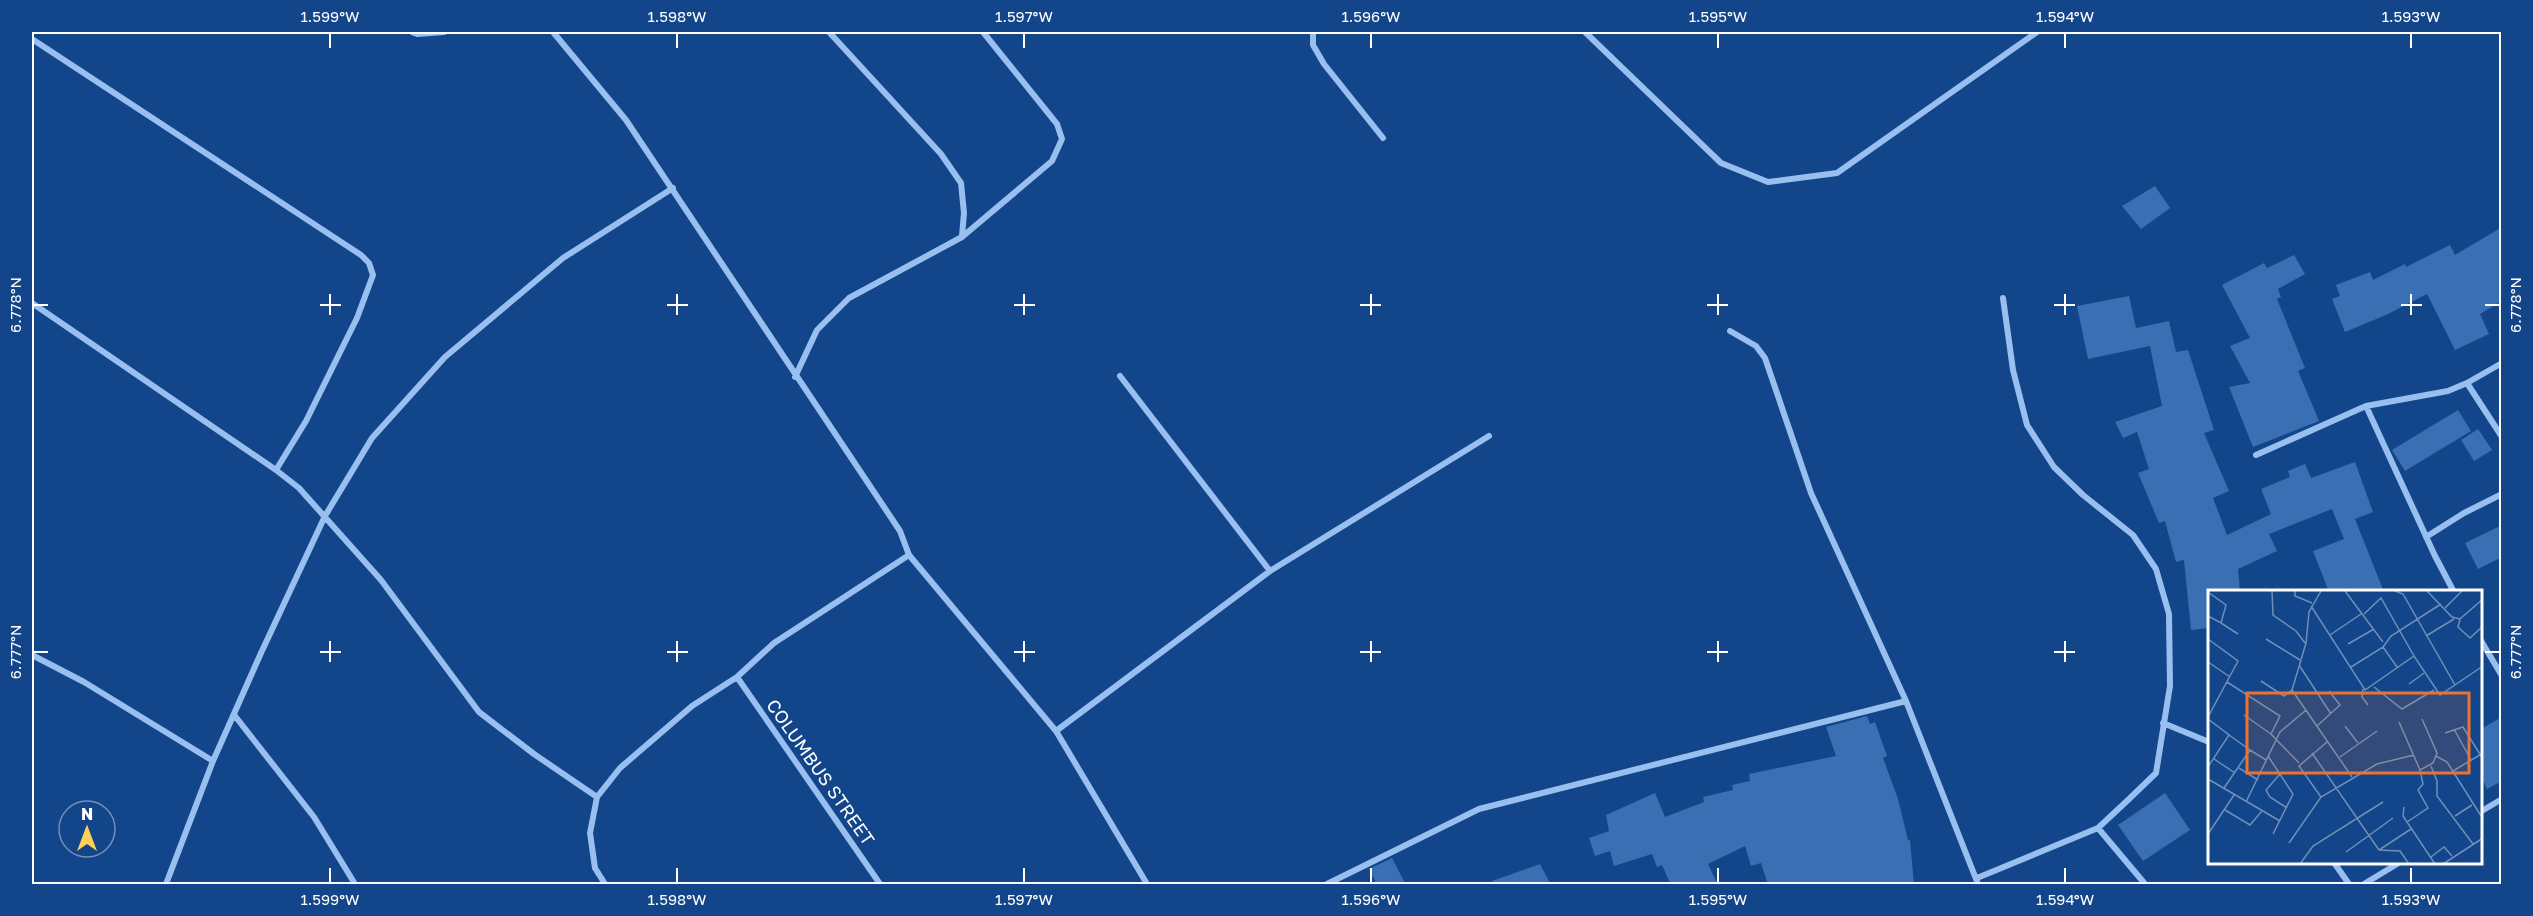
<svg xmlns="http://www.w3.org/2000/svg" width="2533" height="916" font-family="'Golos Text',sans-serif">
<style>
.building{fill:#3b6fb3}
.lines{fill:none;stroke-linecap:round;stroke-linejoin:round}
.street{stroke:#98bff0;stroke-width:6}
.ticks{fill:none;stroke:#fff;stroke-width:2}
.labels{text-anchor:middle;dominant-baseline:central;stroke-width:6;stroke-linejoin:round;paint-order:stroke}
.street-label{font-size:18px;fill:#fff;stroke:#124589}
.inset-road{fill:none;stroke:#718fb8;stroke-width:1.5}
.view{fill:#eb7230;fill-opacity:0.15;stroke:#eb7230;stroke-width:3}
.inset-edge{fill:none;stroke:#fff;stroke-width:3}
.neatline{fill:none;stroke:#fff;stroke-width:2}
.ticks-label{font-size:15px;text-anchor:middle;fill:#fff}
</style>
<rect width="100%" height="100%" fill="#124589"/>
<path class="building" d="M 2155,186 L 2170,208 L 2141,229 L 2122,206 Z
M 2502,227 L 2502,301 L 2480,314 L 2489,334 L 2455,350 L 2427,294 L 2386,315 L 2345,332 L 2332,299 L 2340,296 L 2336,285 L 2370,272 L 2373,280 L 2405,264 L 2406,267 L 2450,245 L 2455,255 Z
M 2294,255 L 2305,274 L 2278,289 L 2281,297 L 2277,299 L 2305,368 L 2298,371 L 2319,421 L 2253,447 L 2229,387 L 2250,383 L 2230,346 L 2250,338 L 2222,285 L 2264,263 L 2267,268 Z
M 2129,296 L 2136,328 L 2169,321 L 2176,352 L 2188,350 L 2214,430 L 2204,433 L 2229,491 L 2213,498 L 2227,535 L 2271,514 L 2261,489 L 2290,477 L 2288,471 L 2305,464 L 2311,478 L 2355,462 L 2373,512 L 2355,519 L 2384,592 L 2329,592 L 2313,551 L 2344,539 L 2332,509 L 2269,534 L 2277,551 L 2238,569 L 2240,592 L 2209,592 L 2209,628 L 2191,630 L 2184,560 L 2176,562 L 2165,521 L 2159,523 L 2138,473 L 2149,469 L 2137,432 L 2123,438 L 2115,422 L 2162,406 L 2150,346 L 2088,359 L 2077,306 Z
M 2458,410 L 2471,431 L 2405,471 L 2392,450 Z
M 2478,429 L 2492,450 L 2474,461 L 2461,440 Z
M 2502,525 L 2502,557 L 2478,569 L 2465,543 Z
M 1867,716 L 1870,724 L 1875,722 L 1887,756 L 1883,758 L 1898,799 L 1908,840 L 1910,840 L 1914,885 L 1768,885 L 1761,863 L 1751,866 L 1745,846 L 1708,864 L 1718,885 L 1671,885 L 1662,865 L 1657,867 L 1652,854 L 1614,866 L 1610,851 L 1595,856 L 1589,838 L 1609,831 L 1606,815 L 1655,793 L 1665,817 L 1704,802 L 1703,797 L 1733,790 L 1732,785 L 1750,781 L 1749,774 L 1836,756 L 1826,727 Z
M 2502,717 L 2502,781 L 2487,789 L 2481,776 L 2481,729 Z
M 2165,793 L 2190,830 L 2143,861 L 2118,825 Z
M 1392,858 L 1406,885 L 1377,885 L 1369,869 Z
M 1540,864 L 1551,885 L 1492,885 L 1492,881 Z"/>
<g class="lines">
<path class="street" d="M 412,32 L 417,34 L 444,32
M 553,32 L 626,120 L 900,531 L 909,555 L 1056,731 L 1147,884
M 829,32 L 941,154 L 961,183 L 964,213 L 962,236
M 1313,32 L 1313,45 L 1324,64 L 1383,138
M 1585,32 L 1721,163 L 1768,182 L 1837,173 L 2037,32
M 32,39 L 361,255 L 369,263 L 373,275 L 357,318 L 306,421 L 276,470 L 299,488 L 381,580 L 479,712 L 534,754 L 597,797
M 32,303 L 276,470
M 1730,331 L 1756,346 L 1765,358 L 1811,493 L 1906,701 L 1978,884
M 1120,376 L 1270,571
M 795,377 L 817,330 L 849,298 L 962,237 L 1052,161 L 1062,139 L 1057,124 L 983,32
M 2467,383 L 2502,363
M 2366,406 L 2435,556 L 2454,592
M 2256,455 L 2366,406 L 2448,391 L 2467,383 L 2502,437
M 2426,537 L 2464,513 L 2502,494
M 2480,639 L 2502,676
M 32,655 L 84,682 L 213,761
M 737,677 L 880,884
M 235,716 L 314,817 L 355,884
M 2163,723 L 2209,742
M 1056,731 L 1270,571 L 1489,436
M 2480,812 L 2502,799
M 2098,828 L 2145,884
M 2335,864 L 2349,884
M 1977,878 L 2098,828 L 2128,800 L 2156,773 L 2170,686 L 2169,614 L 2156,569 L 2133,535 L 2083,495 L 2054,467 L 2027,425 L 2013,370 L 2003,298
M 166,884 L 213,761 L 261,653 L 325,516 L 372,438 L 445,357 L 563,258 L 673,188
M 605,884 L 595,868 L 590,833 L 597,797 L 620,768 L 692,706 L 737,677 L 774,643 L 909,555
M 1327,884 L 1479,809 L 1906,701
M 2364,884 L 2397,864"/>
</g>
<path class="ticks" d="M 330,33 L 330,48M 677,33 L 677,48M 1024,33 L 1024,48M 1371,33 L 1371,48M 1718,33 L 1718,48M 2065,33 L 2065,48M 2411,33 L 2411,48M 330,294 L 330,315M 677,294 L 677,315M 1024,294 L 1024,315M 1371,294 L 1371,315M 1718,294 L 1718,315M 2065,294 L 2065,315M 2411,294 L 2411,315M 33,305 L 48,305M 320,305 L 341,305M 667,305 L 688,305M 1014,305 L 1035,305M 1360,305 L 1381,305M 1707,305 L 1728,305M 2054,305 L 2075,305M 2401,305 L 2422,305M 2485,305 L 2500,305M 330,641 L 330,662M 677,641 L 677,662M 1024,641 L 1024,662M 1371,641 L 1371,662M 1718,641 L 1718,662M 2065,641 L 2065,662M 33,652 L 48,652M 320,652 L 341,652M 667,652 L 688,652M 1014,652 L 1035,652M 1360,652 L 1381,652M 1707,652 L 1728,652M 2054,652 L 2075,652M 2485,652 L 2500,652M 330,868 L 330,883M 677,868 L 677,883M 1024,868 L 1024,883M 1371,868 L 1371,883M 1718,868 L 1718,883M 2065,868 L 2065,883M 2411,868 L 2411,883"/>
<g class="labels">
<g class="street-label">
<text transform="translate(821 772) rotate(55)">COLUMBUS STREET</text>
</g>
</g>
<g transform="translate(2208 590)">
<rect width="274" height="274" fill="#124589"/>
<path class="inset-road" d="M 64,1 L 65,25 L 88,41 L 97,53M 87,1 L 87,6 L 104,13M 113,1 L 101,22 L 98,53 L 84,100 L 144,187M 137,1 L 175,52M 187,1 L 195,4 L 247,95M 219,1 L 244,27 L 252,29M 0,2 L 18,15 L 13,33 L 0,26M 275,9 L 252,29 L 250,37 L 262,48 L 275,36M 103,16 L 157,100 L 206,66 L 232,105 L 275,76M 237,18 L 254,1M 156,24 L 173,8 L 206,66M 13,33 L 30,44M 122,45 L 153,24M 218,46 L 246,29M 0,49 L 30,71 L 0,127M 58,49 L 92,70M 140,54 L 166,39M 175,57 L 183,46 L 233,14M 0,72 L 22,87M 91,75 L 123,124M 143,77 L 175,57 L 189,77M 53,91 L 76,106 L 84,100M 19,92 L 72,126 L 63,144 L 91,173M 201,94 L 216,83M 166,97 L 194,119 L 226,100M 155,99 L 154,107 L 160,115M 36,125 L 63,144M 0,129 L 21,145 L 0,177M 191,132 L 212,180 L 215,194 L 210,200 L 220,218 L 199,232M 109,136 L 132,115 L 121,101M 137,136 L 150,153M 246,139 L 263,170M 237,143 L 255,137 L 275,169M 21,145 L 42,160M 104,163 L 171,260 L 192,261 L 201,274M 60,166 L 85,204 L 65,244M 228,166 L 239,172 L 275,229M 132,167 L 169,141M 6,169 L 27,183M 223,176 L 229,191 L 229,206 L 265,254M 31,178 L 50,190M 212,180 L 225,173 L 229,163 L 214,129M 245,181 L 275,163M 72,184 L 58,200 L 62,207 L 79,218M 0,189 L 72,231M 16,198 L 42,160 L 58,170M 113,207 L 91,176 L 119,152M 38,212 L 72,142 L 98,120M 196,217 L 195,226 L 227,274M 17,220 L 42,235 L 54,221M 247,226 L 264,215M 0,244 L 26,205M 81,253 L 113,207 L 169,174 L 206,165M 171,260 L 203,239M 138,262 L 185,228M 223,267 L 236,257 L 244,266M 92,274 L 105,256 L 175,212M 235,274 L 275,248"/>
<path class="view" d="M 39,103 L 261,103 L 261,183 L 39,183 Z"/>
<rect width="274" height="274" class="inset-edge"/>
</g>
<rect width="2533" height="916" fill="none" stroke="#124589" stroke-width="66"/>
<g transform="translate(87 829)"><circle r="28" fill="#124589" stroke="#718fb8" stroke-width="1.5"/>
<path d="M0-4.5L10 22L0 15L-10 22Z" fill="#ffd057"/>
<text y="-9" font-size="16" font-weight="bold" text-anchor="middle" fill="#ffffff">N</text>
</g>
<rect x="33" y="33" width="2467" height="850" class="neatline"/>
<g class="ticks-label">
<text x="330" y="22">1.599°W</text>
<text x="677" y="22">1.598°W</text>
<text x="1024" y="22">1.597°W</text>
<text x="1371" y="22">1.596°W</text>
<text x="1718" y="22">1.595°W</text>
<text x="2065" y="22">1.594°W</text>
<text x="2411" y="22">1.593°W</text>
<text transform="translate(16 305) rotate(-90)" y="5">6.778°N</text>
<text transform="translate(2516 305) rotate(-90)" y="5">6.778°N</text>
<text transform="translate(16 652) rotate(-90)" y="5">6.777°N</text>
<text transform="translate(2516 652) rotate(-90)" y="5">6.777°N</text>
<text x="330" y="905">1.599°W</text>
<text x="677" y="905">1.598°W</text>
<text x="1024" y="905">1.597°W</text>
<text x="1371" y="905">1.596°W</text>
<text x="1718" y="905">1.595°W</text>
<text x="2065" y="905">1.594°W</text>
<text x="2411" y="905">1.593°W</text>
</g>
</svg>
